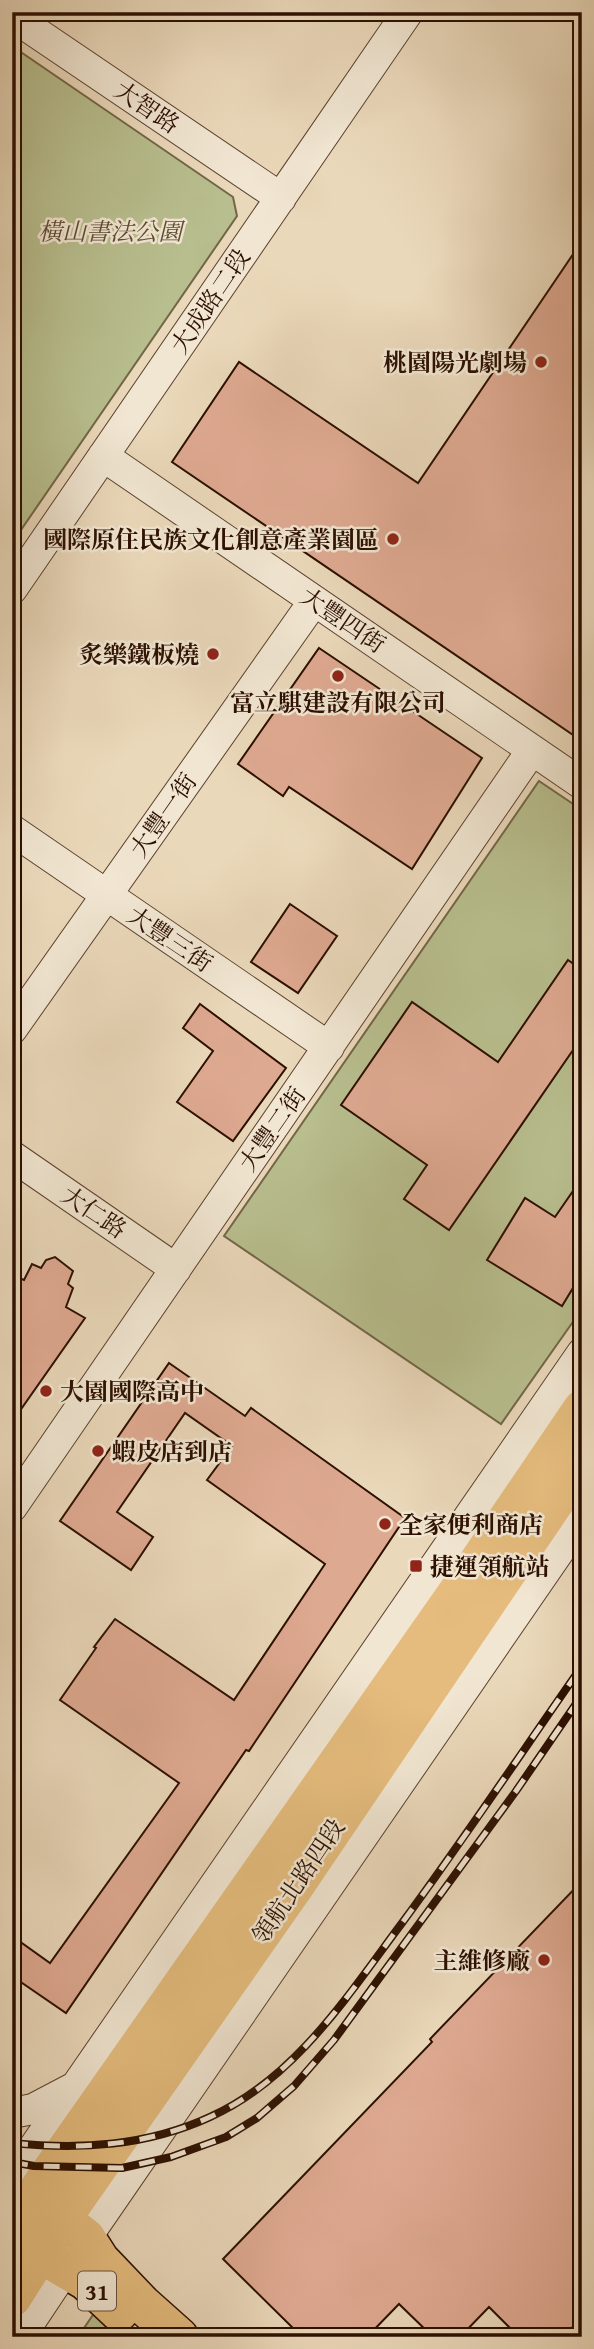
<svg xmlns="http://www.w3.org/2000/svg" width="594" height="2349" font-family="'Gentium Book Plus','Noto Serif TC',serif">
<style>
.green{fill:#b8be8e;stroke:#726647;stroke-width:2}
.building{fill:#dea991;stroke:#2c0f00;stroke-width:2}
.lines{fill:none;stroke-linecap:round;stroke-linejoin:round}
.minor-casing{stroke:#5c412e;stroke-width:32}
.major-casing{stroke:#2c0f00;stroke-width:41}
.minor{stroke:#f1e6d2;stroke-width:30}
.major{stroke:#e5bc7d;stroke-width:38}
.rail-casing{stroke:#2c0f00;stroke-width:8}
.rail{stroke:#f1e6d2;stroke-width:5;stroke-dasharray:16;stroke-linecap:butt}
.poi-dot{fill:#8f2418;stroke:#f1e6d2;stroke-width:2.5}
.labels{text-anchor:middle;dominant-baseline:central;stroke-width:5;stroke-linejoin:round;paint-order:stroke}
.shield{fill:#f1e6d2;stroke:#67503f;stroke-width:2}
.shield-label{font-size:23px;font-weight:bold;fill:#2c0f00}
.street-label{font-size:24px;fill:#2c0f00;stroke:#f1e6d2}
.park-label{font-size:24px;font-style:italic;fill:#5d4c32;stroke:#f1e6d2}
.poi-label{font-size:24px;font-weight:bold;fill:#2c0f00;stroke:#f1e6d2;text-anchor:end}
</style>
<rect width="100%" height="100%" fill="#ead8ba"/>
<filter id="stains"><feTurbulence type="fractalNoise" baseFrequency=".00286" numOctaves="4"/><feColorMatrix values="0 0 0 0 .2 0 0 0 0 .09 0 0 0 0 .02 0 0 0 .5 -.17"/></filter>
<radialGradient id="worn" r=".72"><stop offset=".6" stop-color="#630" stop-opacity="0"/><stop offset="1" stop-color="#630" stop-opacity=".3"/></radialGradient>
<path class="green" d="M 12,46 L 233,197 L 237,216 L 12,543 Z
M 539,781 L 582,810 L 582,1309 L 501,1424 L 224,1236 Z
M 99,2306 L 133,2337 L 85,2337 L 82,2331 Z"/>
<path class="building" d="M 582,241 L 582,741 L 172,462 L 239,362 L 418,483 Z
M 319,648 L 482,758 L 412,869 L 289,787 L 283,796 L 238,764 Z
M 290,904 L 337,936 L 298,993 L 251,962 Z
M 568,960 L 582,970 L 582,1037 L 449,1230 L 404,1199 L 427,1165 L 341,1105 L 412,1002 L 498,1062 Z
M 200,1004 L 286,1068 L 233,1141 L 177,1102 L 213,1051 L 183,1028 Z
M 582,1178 L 582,1273 L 562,1306 L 487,1260 L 525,1198 L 555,1217 Z
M 55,1257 L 73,1271 L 68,1284 L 73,1288 L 66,1307 L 85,1318 L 12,1422 L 12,1275 L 24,1280 L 32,1264 L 41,1268 L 46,1260 Z
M 169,1363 L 245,1416 L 251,1408 L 405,1518 L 249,1751 L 246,1750 L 66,2013 L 12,1976 L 12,1936 L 50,1963 L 179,1783 L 60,1700 L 96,1648 L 94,1647 L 115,1619 L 234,1700 L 325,1564 L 207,1480 L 232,1446 L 185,1413 L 117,1512 L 153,1537 L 131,1570 L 60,1521 Z
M 582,1881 L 582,2324 L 546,2337 L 519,2337 L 489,2307 L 460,2337 L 433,2337 L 399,2304 L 367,2337 L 302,2337 L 223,2259 L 432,2042 L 430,2039 Z"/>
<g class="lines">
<defs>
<path id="minor" d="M 12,16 L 281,198
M 103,456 L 582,784
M 12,589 L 408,12
M 12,830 L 329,1047
M 12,1029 L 314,601
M 12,1156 L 176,1269
M 12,1507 L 532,750
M 12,2113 L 33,2109 L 75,2087
M 12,2179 L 582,1353
M 20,2337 L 86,2238 L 582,1518"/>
<path id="major" d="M 43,2204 L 86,2238 L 100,2260 L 142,2304 L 179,2337
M 12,2229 L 44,2181 L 465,1581 L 582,1409
M 20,2242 L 86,2281 L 119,2312
M 12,2298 L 62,2219 L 295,1886 L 582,1462"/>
</defs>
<use href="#minor" class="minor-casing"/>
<use href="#major" class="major-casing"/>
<use href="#minor" class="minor"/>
<use href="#major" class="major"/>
<defs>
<path id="rail" d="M 12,2143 C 80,2150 147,2146 210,2117 C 295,2079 348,1995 402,1923 C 464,1839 522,1752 582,1666
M 12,2162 L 34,2166 L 122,2168 L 171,2157 L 226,2137 L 257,2118 L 294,2086 L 334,2040 L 516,1791 L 582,1695
M 12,2336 L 13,2337"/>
</defs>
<use href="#rail" class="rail-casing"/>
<use href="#rail" class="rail"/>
</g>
<g class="poi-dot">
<circle cx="541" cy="362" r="7"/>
<circle cx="393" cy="539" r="7"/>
<circle cx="213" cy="654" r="7"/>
<circle cx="338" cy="676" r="7"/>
<circle cx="46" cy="1391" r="7"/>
<circle cx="98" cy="1451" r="7"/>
<circle cx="385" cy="1524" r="7"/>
<rect x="409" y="1559" width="14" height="14" rx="3.5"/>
<circle cx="544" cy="1960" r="7"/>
</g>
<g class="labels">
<rect class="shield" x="78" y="2271.5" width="38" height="39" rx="5"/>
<g class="shield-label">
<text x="97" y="2291">31</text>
</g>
<g class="street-label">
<text transform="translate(147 107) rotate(34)">大智路</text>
<text transform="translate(210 301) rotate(-56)">大成路二段</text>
<text transform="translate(343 620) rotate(34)">大豐四街</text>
<text transform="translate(163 815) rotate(-55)">大豐一街</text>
<text transform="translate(170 939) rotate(34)">大豐三街</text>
<text transform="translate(272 1129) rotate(-55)">大豐二街</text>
<text transform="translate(94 1212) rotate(34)">大仁路</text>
<text transform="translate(298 1881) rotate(-56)">領航北路四段</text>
</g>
<g class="park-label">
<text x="110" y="231">橫山書法公園</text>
</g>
<g class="poi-label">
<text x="527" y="362">桃園陽光劇場</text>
<text x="379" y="539">國際原住民族文化創意產業園區</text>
<text x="199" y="654">炙樂鐵板燒</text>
<text x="338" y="702" text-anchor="middle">富立騏建設有限公司</text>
<text x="60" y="1391" text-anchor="start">大園國際高中</text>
<text x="112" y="1451" text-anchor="start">蝦皮店到店</text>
<text x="399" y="1524" text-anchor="start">全家便利商店</text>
<text x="430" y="1566" text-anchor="start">捷運領航站</text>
<text x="530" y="1960">主維修廠</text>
</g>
</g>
<rect width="594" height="2349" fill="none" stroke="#ead8ba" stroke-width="42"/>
<rect x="14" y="14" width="566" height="2321" fill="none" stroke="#2c0f00" stroke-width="3.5"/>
<rect x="21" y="21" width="552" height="2307" fill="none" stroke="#2c0f00" stroke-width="2"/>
<rect width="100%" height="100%" filter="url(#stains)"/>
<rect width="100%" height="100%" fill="url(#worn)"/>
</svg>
